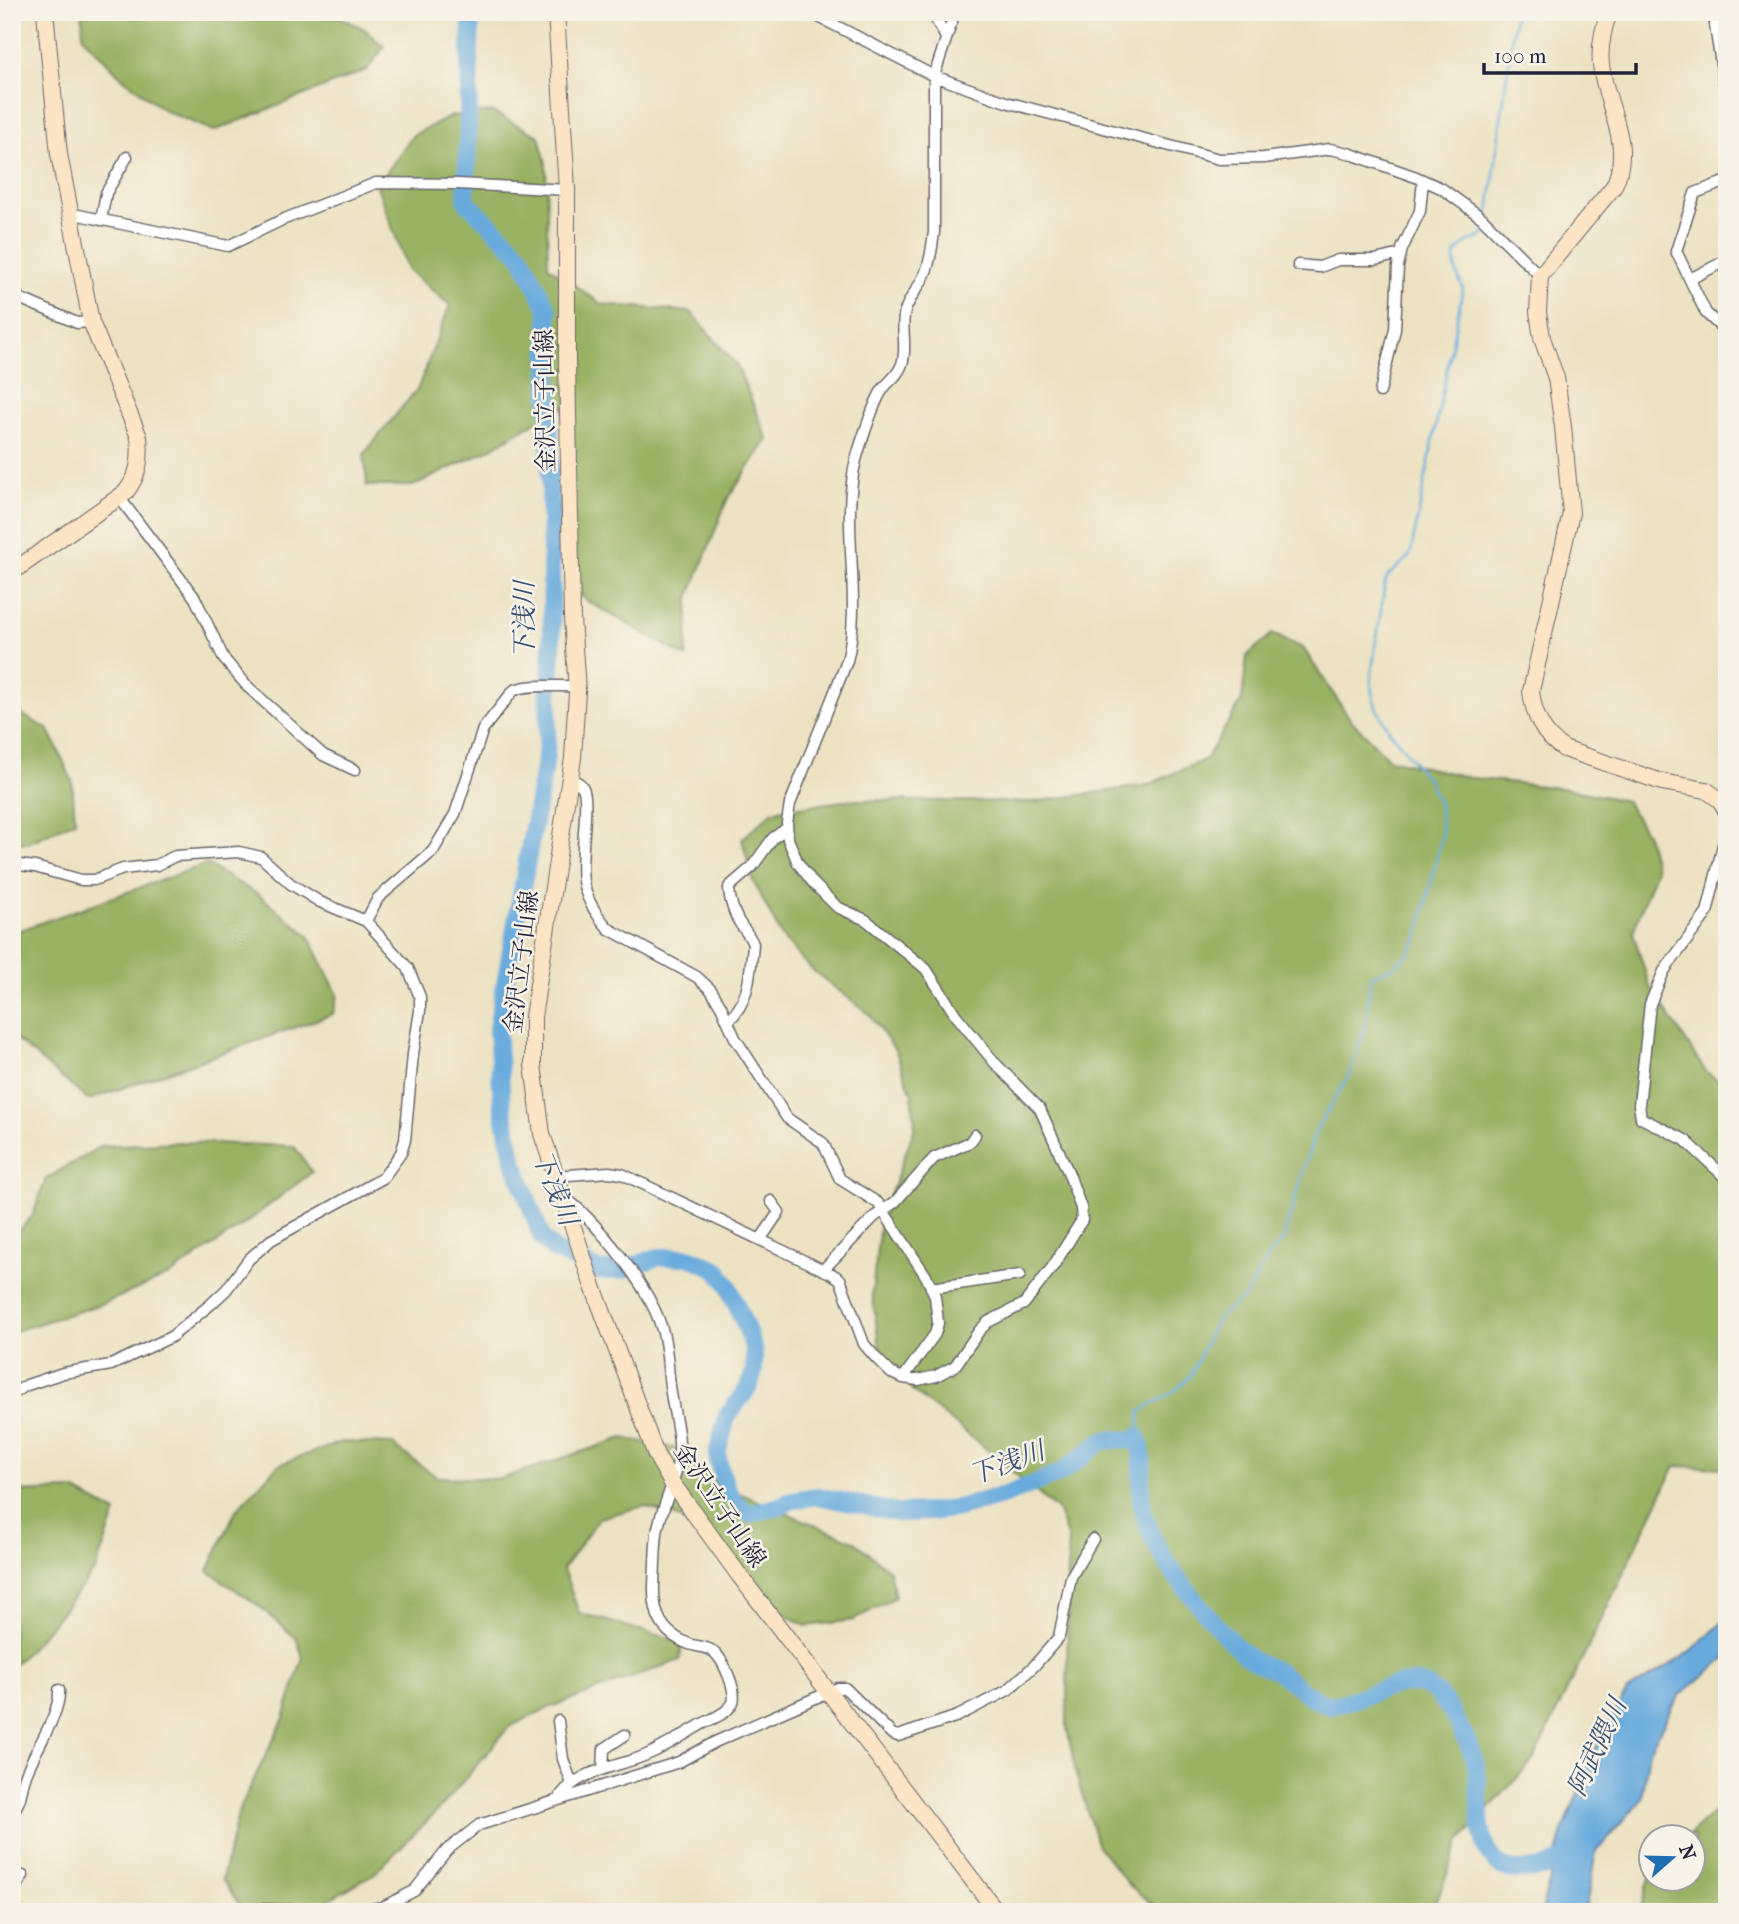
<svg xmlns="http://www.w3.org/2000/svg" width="1739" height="1924" font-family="'IM FELL French Canon','Noto Serif JP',serif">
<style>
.forest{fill:#98b162;stroke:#5d6a4e;stroke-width:2}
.water{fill:#69abdd;stroke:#46668c;stroke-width:2}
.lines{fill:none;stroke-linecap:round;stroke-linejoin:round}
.stream{stroke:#69abdd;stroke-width:2.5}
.river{stroke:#69abdd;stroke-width:18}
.street-casing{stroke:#69656a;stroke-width:13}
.secondary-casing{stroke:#69656a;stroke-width:18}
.street{stroke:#fff;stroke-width:10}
.secondary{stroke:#fce5c4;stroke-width:16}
.labels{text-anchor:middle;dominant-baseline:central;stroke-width:5;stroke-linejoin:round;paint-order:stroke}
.street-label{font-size:24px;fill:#22223b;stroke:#f7f3e8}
.water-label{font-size:26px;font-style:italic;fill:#3b5274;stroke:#f7f3e8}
</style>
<rect width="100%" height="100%" fill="#f7f3e8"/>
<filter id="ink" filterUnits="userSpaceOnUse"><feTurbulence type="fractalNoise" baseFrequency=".0143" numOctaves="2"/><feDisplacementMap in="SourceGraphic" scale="14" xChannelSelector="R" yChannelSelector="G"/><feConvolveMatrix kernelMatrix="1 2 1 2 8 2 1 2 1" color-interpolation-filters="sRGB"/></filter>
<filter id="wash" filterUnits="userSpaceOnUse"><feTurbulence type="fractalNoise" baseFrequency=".00686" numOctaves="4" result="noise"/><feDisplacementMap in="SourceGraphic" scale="28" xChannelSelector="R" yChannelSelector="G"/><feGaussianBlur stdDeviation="1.57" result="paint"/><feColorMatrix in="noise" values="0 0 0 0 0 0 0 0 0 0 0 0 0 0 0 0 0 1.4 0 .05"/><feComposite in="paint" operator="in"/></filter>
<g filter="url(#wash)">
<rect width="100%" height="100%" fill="#ece2c2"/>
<path class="forest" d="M 82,12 L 329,12 L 365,29 L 384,47 L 367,70 L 214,131 L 165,111 L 118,74 L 83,37 Z
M 492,112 L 539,136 L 546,164 L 548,266 L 601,304 L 691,312 L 737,366 L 768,439 L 727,500 L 689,598 L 686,657 L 584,599 L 556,534 L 569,445 L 563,406 L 488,450 L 413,486 L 367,486 L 364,454 L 418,388 L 450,305 L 408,270 L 377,186 L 413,135 L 452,116 Z
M 1272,634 L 1303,648 L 1350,719 L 1389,759 L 1472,778 L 1568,789 L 1626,801 L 1647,835 L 1656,869 L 1633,932 L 1649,985 L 1706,1072 L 1727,1086 L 1727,1468 L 1675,1466 L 1534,1759 L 1460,1841 L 1432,1912 L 1163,1912 L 1129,1885 L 1098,1846 L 1077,1778 L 1067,1728 L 1068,1539 L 1057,1510 L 989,1451 L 913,1391 L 880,1349 L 872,1293 L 880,1223 L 915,1127 L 912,1094 L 895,1050 L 869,1014 L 811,969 L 782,937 L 753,881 L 742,839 L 773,811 L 849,800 L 1033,802 L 1148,785 L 1206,759 L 1242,700 L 1247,656 Z
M 12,709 L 49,730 L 72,780 L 75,821 L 28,843 L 12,843 Z
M 206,864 L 259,895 L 308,935 L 338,995 L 333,1014 L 88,1100 L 12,1036 L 12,933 Z
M 179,1142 L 294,1146 L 312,1172 L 250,1220 L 170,1275 L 105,1303 L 12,1332 L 12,1237 L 32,1217 L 46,1179 L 101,1146 Z
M 623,1438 L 682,1450 L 717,1484 L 854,1541 L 889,1570 L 895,1597 L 854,1620 L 806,1626 L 764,1603 L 717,1545 L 678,1518 L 644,1506 L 599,1518 L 563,1569 L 579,1613 L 682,1642 L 680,1660 L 548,1708 L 509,1727 L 442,1806 L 375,1873 L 312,1909 L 245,1912 L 222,1879 L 239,1810 L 284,1718 L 303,1657 L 296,1638 L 259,1606 L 208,1571 L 236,1510 L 278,1465 L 341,1442 L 391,1444 L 437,1477 L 500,1479 Z
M 74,1490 L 116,1513 L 95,1570 L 47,1630 L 12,1667 L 12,1492 Z
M 1727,1799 L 1727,1912 L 1639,1912 L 1651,1875 L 1652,1878 L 1694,1878 L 1694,1836 L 1688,1836 Z"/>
<path class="water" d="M 1727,1618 L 1727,1657 L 1679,1696 L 1649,1750 L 1642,1799 L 1596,1852 L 1585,1912 L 1541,1912 L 1564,1828 L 1594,1751 L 1627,1691 L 1689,1653 Z"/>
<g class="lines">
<path class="stream" d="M 1488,220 L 1515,12
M 1138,1437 L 1141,1411 L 1176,1390 L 1191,1375 L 1214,1324 L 1225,1311 L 1244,1298 L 1269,1255 L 1283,1240 L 1315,1132 L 1348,1077 L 1358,1050 L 1365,1027 L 1371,976 L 1392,967 L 1402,959 L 1408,954 L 1418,938 L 1442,834 L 1439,805 L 1428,780 L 1389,730 L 1376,707 L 1372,693 L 1371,677 L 1385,583 L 1387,577 L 1409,557 L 1411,552 L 1463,288 C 1449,258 1450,248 1483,236 L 1486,227"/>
<path class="river" d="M 471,12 L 466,201 L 521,255 L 548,310 L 552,648 L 546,756 L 497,1028 L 502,1104 L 513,1158 L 542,1238 L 555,1251 L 600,1271 L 622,1270 L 658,1257 L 689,1257 L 717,1269 L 728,1285 L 748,1332 L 754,1350 L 754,1371 L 749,1387 L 727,1416 L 718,1450 L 718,1461 L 727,1490 L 738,1505 L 749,1514 L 777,1507 L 793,1500 L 818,1496 L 898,1513 L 931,1512 L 958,1508 L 1008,1494 L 1061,1473 L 1102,1441 L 1119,1439 L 1130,1441 L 1138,1437 C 1147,1463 1138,1479 1142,1505 C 1150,1551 1187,1590 1216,1625 C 1228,1638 1239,1652 1254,1661 C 1262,1666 1271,1667 1278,1672 C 1290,1680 1319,1706 1331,1705 C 1362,1702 1409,1667 1436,1693 C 1451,1707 1469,1742 1475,1762 C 1484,1796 1468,1871 1520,1870 C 1548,1869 1550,1866 1574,1853"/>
</g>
</g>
<g filter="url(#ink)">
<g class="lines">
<defs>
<path id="street" d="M 809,12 L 934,76 L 1006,102 L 1219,159 L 1264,158 L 1330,149 L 1348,153 L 1416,177 L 1441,188 L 1481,217 L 1540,276
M 932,12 L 946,38
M 1716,12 L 1715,26 L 1727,102
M 1727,181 L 1695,193 L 1676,251 L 1706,313 L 1727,333
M 69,213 L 228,246 L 282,220 L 376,183 L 458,184 L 567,190
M 101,220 L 106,193 L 127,157
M 1298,265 L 1320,267 L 1338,260 L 1375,260 L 1401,254
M 1690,279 L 1727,260
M 12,295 L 77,323 L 91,322
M 1380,392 L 1395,329 L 1398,266 L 1402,249 L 1420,211 L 1423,180
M 119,497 L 195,598 L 224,659 L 248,687 L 323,755 L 355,770
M 569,780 C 575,781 580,782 583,788 C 590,801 579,858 583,881 C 586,899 597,916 609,929 L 697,977 L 711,990 L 721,1006 L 735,1038 L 787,1118 L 823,1143 L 840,1179 L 878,1203 L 926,1276 L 935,1296 L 938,1323 L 935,1334 L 903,1378
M 1727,828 L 1707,913 L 1664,971 L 1650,1004 L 1639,1105 L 1641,1118 L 1685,1140 L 1727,1179
M 12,864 L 35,867 L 81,880 L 94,880 L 123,869 L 157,865 L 175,856 L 239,852 L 261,857 L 291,884 L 320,902 L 366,921 L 408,968 L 420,997 L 420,1011 L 413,1054 L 405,1140 L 401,1153 L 383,1178 L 271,1240 L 249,1259 L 226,1290 L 211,1304 L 171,1337 L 111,1365 L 63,1373 L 27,1385 L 12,1394
M 366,921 L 378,898 L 433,851 L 455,814 L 483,729 L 513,691 C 526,683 560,687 577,686
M 728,1021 C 750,1002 750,972 753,944 C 750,936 746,932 741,925 C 734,915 729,898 729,887 L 752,867 L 773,838 L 787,828
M 555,1176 L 609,1172 L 622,1174 L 832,1274 L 840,1279 L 864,1344 L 876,1358 L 891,1373 L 903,1378 L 918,1380 L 936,1376 L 955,1366 L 979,1331 L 988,1322 L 1024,1304 L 1054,1265 L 1082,1220 L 1081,1208 L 1069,1174 L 1040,1109 L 995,1063 L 955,1014 L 926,969 L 866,920 L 837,907 L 814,884 L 798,863 L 788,839 L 787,823 L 790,804 L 847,661 C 862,601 843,536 853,475 C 855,458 874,401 883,389 C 890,379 897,378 902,364 C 908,347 900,328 905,311 C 909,298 920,286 925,274 C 931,261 932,246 934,232 L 934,76 L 955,12
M 760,1240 L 779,1212 L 771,1201
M 823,1270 L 874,1217 L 895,1202 L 934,1158 L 970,1142 L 975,1135
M 931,1288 L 1020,1275
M 558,1721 L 563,1759 L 572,1784
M 603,1769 L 604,1749 L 625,1735
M 561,1798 L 561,1795 C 582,1768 622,1767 651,1753 C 668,1745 685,1734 702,1724 C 711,1719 727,1714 732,1704 C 739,1694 723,1659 714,1652 C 707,1646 697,1647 689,1644 C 661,1633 653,1614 654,1585 C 655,1568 655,1550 657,1533 C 661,1508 674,1486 678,1462 C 682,1440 675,1420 672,1399 C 667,1375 669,1348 661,1326 C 648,1285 597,1222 563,1196
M 12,1813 C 21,1803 21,1790 25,1777 C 33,1752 61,1714 59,1690
M 12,1892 L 23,1876
M 218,1912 L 252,1909 L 360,1911 L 383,1907 L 414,1891 L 447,1850 L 479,1825 L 679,1762 L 715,1742 L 838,1688 L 845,1688 L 892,1734 L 898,1736 L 958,1716 L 1008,1690 L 1034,1666 L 1059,1637 L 1071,1577 L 1093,1539"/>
<path id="secondary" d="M 556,12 L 567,190 L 567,361 L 572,618 L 577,691 L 573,758 L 533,1017 L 533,1065 L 542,1134 L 591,1281 L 656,1455 L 672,1483 L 739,1575 L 997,1912
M 1609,12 C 1603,29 1599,47 1601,65 C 1606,108 1634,143 1614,186 L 1540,276 L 1538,312 L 1542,338 L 1556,378 L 1563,427 L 1571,513 L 1531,691 C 1534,717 1543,735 1564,749 L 1662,782 L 1706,790 L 1720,800 L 1727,812
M 12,572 L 125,493 C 139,476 141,459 139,437 L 91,322 L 59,154 L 45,12"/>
</defs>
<use href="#street" class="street-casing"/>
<use href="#secondary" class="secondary-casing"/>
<use href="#street" class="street"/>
<use href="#secondary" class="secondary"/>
</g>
</g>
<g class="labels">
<g class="street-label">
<text transform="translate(545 401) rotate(-91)">金沢立子山線</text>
<text transform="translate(521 962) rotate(-83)">金沢立子山線</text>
<text transform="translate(720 1505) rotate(56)">金沢立子山線</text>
</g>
<g class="water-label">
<text transform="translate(524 620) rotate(-90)">下浅川</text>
<text transform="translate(555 1188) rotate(68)">下浅川</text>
<text transform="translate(1007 1463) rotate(-20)">下浅川</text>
<text transform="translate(1597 1747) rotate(-65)">阿武隈川</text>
</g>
</g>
<rect width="1739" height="1924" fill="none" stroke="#f7f3e8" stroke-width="42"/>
<g transform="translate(1672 1858) rotate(70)"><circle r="33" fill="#f7f3e8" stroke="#a29fa3" stroke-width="2"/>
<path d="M0-5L12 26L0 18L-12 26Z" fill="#1f6fb2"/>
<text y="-10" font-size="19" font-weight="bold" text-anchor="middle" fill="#22223b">N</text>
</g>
<path d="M1484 63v10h152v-10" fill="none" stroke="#22223b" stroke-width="3.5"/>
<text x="1494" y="63" font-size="21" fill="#22223b" stroke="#f7f3e8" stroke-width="5" paint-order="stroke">100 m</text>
</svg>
